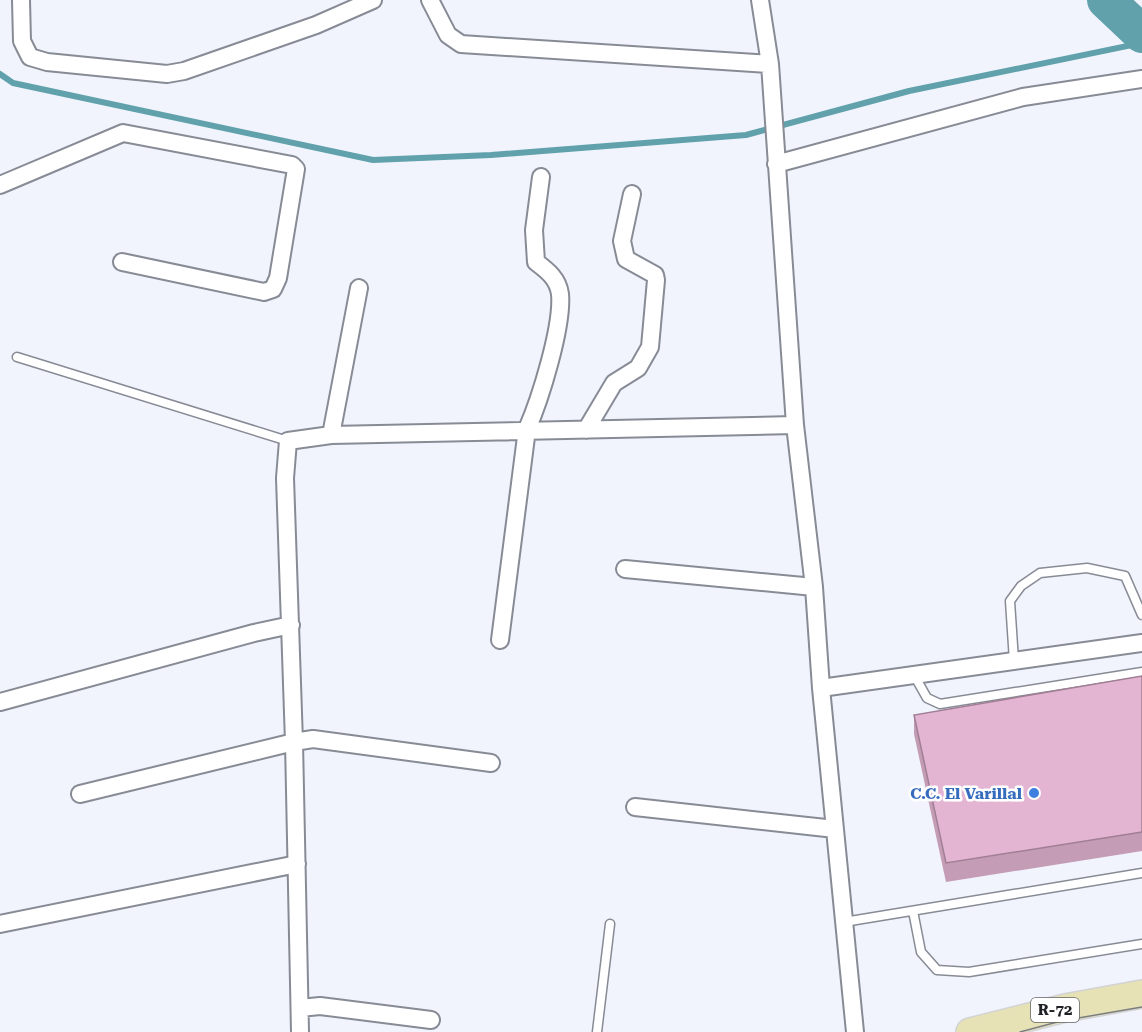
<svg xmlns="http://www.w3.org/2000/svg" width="1142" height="1032" font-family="'Roboto Serif',serif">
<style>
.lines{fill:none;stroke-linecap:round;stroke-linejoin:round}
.stream{stroke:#61a1ab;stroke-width:6}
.river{stroke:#61a1ab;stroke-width:38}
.service-casing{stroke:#878b95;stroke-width:11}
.minor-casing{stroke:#878b95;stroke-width:20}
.primary-casing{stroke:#d2d3d4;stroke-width:30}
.service{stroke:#fff;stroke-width:8}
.minor{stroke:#fff;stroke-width:16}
.primary{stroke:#e6e2b6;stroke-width:27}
.tram{stroke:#7b7d83;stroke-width:1.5}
.wall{fill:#c49cb5}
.building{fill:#e4b5d3;stroke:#a07f94;stroke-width:1.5}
.shop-dot{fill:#3f7fe0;stroke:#fff;stroke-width:2}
.labels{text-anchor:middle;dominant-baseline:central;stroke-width:5;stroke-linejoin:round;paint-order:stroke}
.shield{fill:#fff;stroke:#636467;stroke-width:1.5}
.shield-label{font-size:15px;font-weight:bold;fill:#202226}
.shop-label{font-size:16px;font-weight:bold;fill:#366cbe;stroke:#fff;text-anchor:end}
</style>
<rect width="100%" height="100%" fill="#f1f4fd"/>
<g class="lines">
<path class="stream" d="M 0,74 L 13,83 L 373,160 L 491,155 L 746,135 L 909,91 L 1142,43"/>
<path class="river" d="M 1106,0 L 1142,34"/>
<defs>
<path id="service" d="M 17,357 L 288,441
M 1014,661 L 1010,601 L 1021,586 L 1040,573 L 1087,568 L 1125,576 L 1142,615
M 914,675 L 927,698 L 940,704 L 1142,672
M 913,911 L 921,952 L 937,970 L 969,972 L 1142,944
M 844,922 L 1142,873
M 597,1032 L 610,924"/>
<path id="minor" d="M 21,0 L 22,41 L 30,57 L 47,62 L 167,74 L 184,71 L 316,25 L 373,0
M 430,0 L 448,35 L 461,44 L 770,64
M 760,0 L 770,64 L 795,425 L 814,587 L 821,688 L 855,1032
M 776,164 L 1023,97 L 1142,79
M 0,185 L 123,133 L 292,165 L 296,169 L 278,278 L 273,289 L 264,292 L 122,262
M 586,430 L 614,383 L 638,368 L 650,347 L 656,280 L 655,275 L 626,259 L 622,241 L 632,194
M 331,435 L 359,288
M 625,569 L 814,587
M 500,640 L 527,429 C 540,400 563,326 560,294 C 558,279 548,271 536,262 L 534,230 L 541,177
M 821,688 L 1142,643
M 0,702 L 254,633 L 291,625
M 80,794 L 294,742 L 313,739 L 491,763
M 635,807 L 835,829
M 0,924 L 297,864
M 300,1008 L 320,1006 L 431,1020
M 300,1032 L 294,742 L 285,478 L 288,441 L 331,435 L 795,425"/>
<path id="primary" d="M 970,1032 L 1065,1008 L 1142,994"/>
</defs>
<use href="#service" class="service-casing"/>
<use href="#minor" class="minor-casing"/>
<use href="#primary" class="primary-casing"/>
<use href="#service" class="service"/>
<use href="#minor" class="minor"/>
<use href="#primary" class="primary"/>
<path class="tram" d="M 1020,1032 L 1061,1021 L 1142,1007"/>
</g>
<path class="wall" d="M 1142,676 L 1142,851 L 946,882 L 914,734 L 914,715 Z"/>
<path class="building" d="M 1142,676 L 1142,832 L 946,863 L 914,715 Z"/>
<circle class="shop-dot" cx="1034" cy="793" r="6"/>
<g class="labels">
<rect class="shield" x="1031" y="998" width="48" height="24" rx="4.5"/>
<g class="shield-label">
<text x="1055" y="1010">R-72</text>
</g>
<g class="shop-label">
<text x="1022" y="793">C.C. El Varillal</text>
</g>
</g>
</svg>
